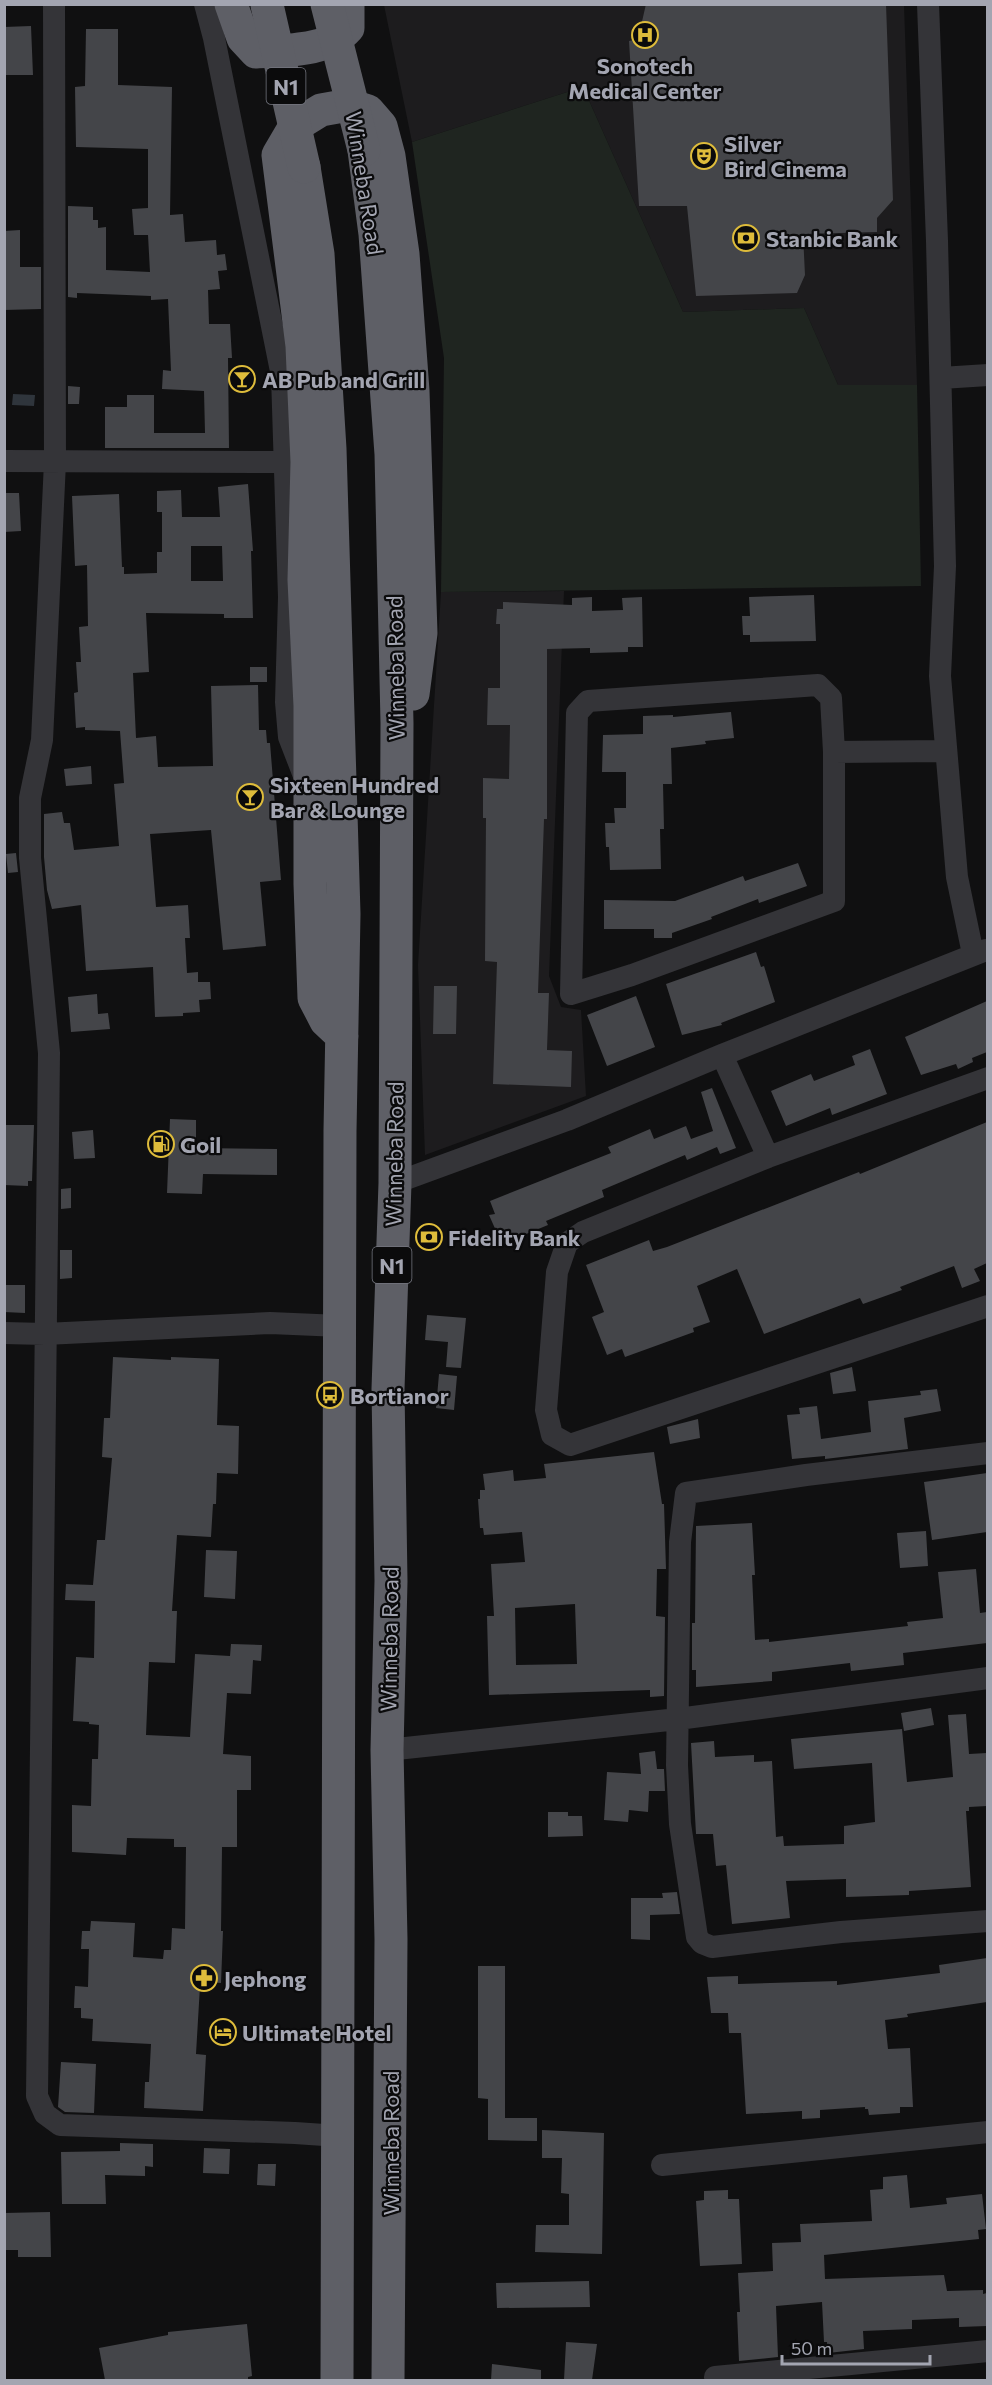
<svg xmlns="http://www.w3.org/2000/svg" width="992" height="2385" font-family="Commissioner,sans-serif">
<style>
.built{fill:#1d1c1e}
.green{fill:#1f2520}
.water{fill:#2f353c}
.building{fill:#444549;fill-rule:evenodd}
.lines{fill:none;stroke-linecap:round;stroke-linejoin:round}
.minor{stroke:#343438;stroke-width:22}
.highway{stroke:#5e5f66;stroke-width:33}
.highway-bridge{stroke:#5e5f66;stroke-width:33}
.labels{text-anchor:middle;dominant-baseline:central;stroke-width:4.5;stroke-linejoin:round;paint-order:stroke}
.shield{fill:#0b0b0c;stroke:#757780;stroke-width:1.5}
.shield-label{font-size:21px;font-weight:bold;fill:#a3a5b1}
.poi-label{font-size:22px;font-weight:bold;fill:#a3a5b1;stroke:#0b0b0c;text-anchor:start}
.street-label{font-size:22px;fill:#a3a5b1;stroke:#0b0b0c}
</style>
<rect width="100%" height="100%" fill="#101011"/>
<path class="built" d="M 384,5 L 904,5 L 917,385 L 838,385 L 804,308 L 683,312 L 583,87 L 412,142 Z
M 564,591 L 549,976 L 561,1007 L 581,1010 L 586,1096 L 425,1155 L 418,965 L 441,592 Z"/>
<path class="green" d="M 583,87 L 683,312 L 804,308 L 838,385 L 917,385 L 921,586 L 441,592 L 444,358 L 412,142 Z"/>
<path class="water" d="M 13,394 L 35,395 L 34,406 L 12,405 Z"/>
<path class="building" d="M 646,4 L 886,4 L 893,200 L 877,218 L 877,232 L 803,234 L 805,275 L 797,293 L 696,296 L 687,206 L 639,206 L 629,41 L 638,39 Z
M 31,26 L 33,75 L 4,75 L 4,27 Z
M 86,29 L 118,29 L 118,85 L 172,87 L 170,215 L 183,214 L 185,242 L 216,240 L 217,255 L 225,254 L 227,270 L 218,271 L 220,289 L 208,290 L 209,324 L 230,324 L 232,358 L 228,358 L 229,448 L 105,448 L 105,407 L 127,407 L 127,395 L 154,395 L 154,433 L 205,433 L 204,391 L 162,389 L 163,370 L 171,371 L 168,299 L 151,300 L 151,296 L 77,293 L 77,298 L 68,297 L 68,206 L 93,207 L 93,220 L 98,220 L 98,228 L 106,227 L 106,270 L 150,272 L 148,235 L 134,235 L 132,209 L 148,208 L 148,149 L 76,147 L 75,87 L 85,86 Z
M 20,230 L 20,267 L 41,267 L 41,309 L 4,310 L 4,231 Z
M 68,386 L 80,387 L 79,404 L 68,404 Z
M 248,484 L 253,551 L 251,551 L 253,618 L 224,618 L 224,614 L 146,613 L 149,672 L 133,673 L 136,738 L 156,736 L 158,767 L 213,766 L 211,686 L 258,685 L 259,730 L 266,730 L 267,743 L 270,743 L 281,880 L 260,882 L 266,946 L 223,950 L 211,830 L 150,834 L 156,907 L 188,905 L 190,938 L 185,938 L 187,973 L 198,972 L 198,982 L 210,982 L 211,999 L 199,1000 L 200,1012 L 183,1013 L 183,1016 L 155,1017 L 153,967 L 86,971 L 81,905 L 52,909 L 47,890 L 44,857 L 44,814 L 62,812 L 64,823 L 70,823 L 74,850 L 119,846 L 114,784 L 124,783 L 120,731 L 85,730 L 85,727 L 76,728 L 74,693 L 78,692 L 76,662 L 81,662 L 79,627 L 88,626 L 87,565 L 75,566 L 72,496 L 119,494 L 122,567 L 124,567 L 124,574 L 157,573 L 157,552 L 162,552 L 162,512 L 157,512 L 157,491 L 181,490 L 182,517 L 220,517 L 218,487 ZM 191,546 L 222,546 L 223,581 L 191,581 Z
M 4,493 L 19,493 L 21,531 L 4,532 Z
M 814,595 L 816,641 L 750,642 L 750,635 L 743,635 L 742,616 L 750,616 L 749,597 Z
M 592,597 L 592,611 L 623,610 L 622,598 L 642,597 L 643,647 L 628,647 L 628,652 L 590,653 L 590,648 L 547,649 L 547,819 L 544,819 L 538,993 L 549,993 L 547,1050 L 572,1051 L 571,1087 L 493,1084 L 497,962 L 485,961 L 486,818 L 483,818 L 483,778 L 509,779 L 510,725 L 487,725 L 488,688 L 500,688 L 500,624 L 496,624 L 497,609 L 503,609 L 503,602 L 572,605 L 572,598 Z
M 250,667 L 267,667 L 267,682 L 250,682 Z
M 731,712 L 734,738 L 705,741 L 706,744 L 671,748 L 672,784 L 663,784 L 664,829 L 660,829 L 661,869 L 610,870 L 609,847 L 606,847 L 605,823 L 615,823 L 614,808 L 626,808 L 626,772 L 602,772 L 603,735 L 643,734 L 643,716 L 673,715 L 673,717 Z
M 91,766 L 92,784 L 66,786 L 64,769 Z
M 16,853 L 18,872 L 8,873 L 6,854 Z
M 798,863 L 807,886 L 759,903 L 758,899 L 711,917 L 712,919 L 672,933 L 672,938 L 654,938 L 654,929 L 604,929 L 604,900 L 675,901 L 743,876 L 745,881 Z
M 756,952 L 761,967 L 764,966 L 775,1002 L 721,1023 L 722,1025 L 682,1035 L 666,984 Z
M 434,986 L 457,986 L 456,1034 L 433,1034 Z
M 97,994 L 98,1014 L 108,1013 L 110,1029 L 71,1032 L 68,997 Z
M 636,996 L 655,1047 L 607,1066 L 587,1015 Z
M 987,1001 L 987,1052 L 972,1058 L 973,1062 L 958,1069 L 956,1064 L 921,1075 L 905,1037 Z
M 870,1049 L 887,1094 L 832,1115 L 830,1108 L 786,1126 L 771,1091 L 811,1074 L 814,1081 L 855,1065 L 852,1056 Z
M 712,1088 L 736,1148 L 720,1154 L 717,1147 L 687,1160 L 685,1155 L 602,1190 L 604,1197 L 546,1221 L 548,1225 L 507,1242 L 502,1231 L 497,1233 L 489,1215 L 495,1214 L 490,1201 L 611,1153 L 608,1147 L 650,1129 L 654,1139 L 686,1126 L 691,1139 L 713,1131 L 701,1092 Z
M 170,1119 L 196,1120 L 196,1148 L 277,1149 L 277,1175 L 203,1174 L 202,1194 L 167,1193 Z
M 987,1122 L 987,1263 L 974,1269 L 980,1281 L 962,1288 L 954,1266 L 900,1287 L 902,1290 L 863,1304 L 860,1298 L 764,1334 L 737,1269 L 697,1286 L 710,1322 L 693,1328 L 694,1332 L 625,1357 L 622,1349 L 607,1355 L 592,1317 L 604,1312 L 586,1265 L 649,1240 L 653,1251 L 667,1247 L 859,1172 L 860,1174 Z
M 4,1125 L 34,1125 L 32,1181 L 28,1181 L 28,1186 L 4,1185 Z
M 93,1130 L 95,1158 L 74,1159 L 72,1132 Z
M 71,1188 L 71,1208 L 61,1209 L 61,1189 Z
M 60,1250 L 72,1250 L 72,1278 L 60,1279 Z
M 4,1285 L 25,1285 L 25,1313 L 4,1312 Z
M 427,1315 L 466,1318 L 461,1368 L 446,1367 L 448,1342 L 425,1340 Z
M 113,1357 L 171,1360 L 171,1357 L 219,1359 L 217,1425 L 239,1426 L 238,1474 L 217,1473 L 216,1504 L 213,1504 L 211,1537 L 177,1535 L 172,1611 L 177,1611 L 175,1663 L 149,1662 L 146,1735 L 190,1737 L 195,1654 L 230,1656 L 231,1644 L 262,1645 L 261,1661 L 253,1660 L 251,1694 L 227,1693 L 223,1754 L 251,1756 L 251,1790 L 237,1790 L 237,1847 L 222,1847 L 221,1931 L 223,1931 L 221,1983 L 208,1982 L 208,1986 L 200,1986 L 196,2054 L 206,2055 L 203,2111 L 144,2108 L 145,2082 L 149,2082 L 151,2044 L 92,2041 L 93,2019 L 81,2018 L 81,2008 L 74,2008 L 75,1986 L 88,1987 L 89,1949 L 81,1949 L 82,1931 L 90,1931 L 91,1921 L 135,1923 L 133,1957 L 163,1959 L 164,1950 L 171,1950 L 172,1928 L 185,1929 L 186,1847 L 174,1847 L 174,1839 L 127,1838 L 126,1855 L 72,1852 L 72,1805 L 91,1806 L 92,1759 L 98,1759 L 99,1725 L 89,1724 L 89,1722 L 73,1721 L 76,1657 L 94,1658 L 95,1601 L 65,1600 L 66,1584 L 93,1585 L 97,1540 L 105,1540 L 112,1458 L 102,1457 L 104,1418 L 110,1418 Z
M 852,1367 L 856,1391 L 833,1394 L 830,1373 Z
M 439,1374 L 457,1376 L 454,1410 L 436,1408 Z
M 937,1389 L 941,1411 L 904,1418 L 908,1449 L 825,1459 L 825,1456 L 792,1459 L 787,1415 L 800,1414 L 799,1408 L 817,1406 L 821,1439 L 871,1432 L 868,1401 L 921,1395 L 920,1391 Z
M 698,1419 L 700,1438 L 670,1444 L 667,1427 Z
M 654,1452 L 662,1504 L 664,1504 L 666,1569 L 657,1569 L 656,1616 L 665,1617 L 664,1696 L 650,1697 L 650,1690 L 489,1695 L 487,1616 L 494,1616 L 491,1564 L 525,1562 L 522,1532 L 484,1535 L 483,1528 L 480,1528 L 478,1499 L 480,1499 L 480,1490 L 485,1490 L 483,1474 L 513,1470 L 514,1481 L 546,1478 L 544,1464 ZM 575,1604 L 577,1664 L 516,1665 L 515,1608 Z
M 987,1473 L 987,1532 L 932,1540 L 924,1482 Z
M 752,1523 L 755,1575 L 752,1575 L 755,1640 L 769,1639 L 769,1642 L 908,1626 L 907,1622 L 943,1618 L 938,1572 L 976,1569 L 980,1613 L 987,1612 L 987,1643 L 903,1653 L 904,1665 L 851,1671 L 850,1663 L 772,1672 L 772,1681 L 696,1687 L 696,1670 L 692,1670 L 692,1623 L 695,1623 L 696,1526 Z
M 926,1531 L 928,1566 L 900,1568 L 897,1533 Z
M 206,1550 L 237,1551 L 235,1599 L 204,1597 Z
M 931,1708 L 934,1725 L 904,1731 L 901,1713 Z
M 966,1714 L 969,1754 L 987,1753 L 987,1806 L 969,1807 L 969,1811 L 966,1811 L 971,1887 L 909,1891 L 909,1895 L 846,1897 L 846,1879 L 786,1881 L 790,1918 L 732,1924 L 726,1865 L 716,1866 L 713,1834 L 696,1834 L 691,1743 L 714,1741 L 715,1757 L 754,1755 L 754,1762 L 772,1761 L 776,1837 L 783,1836 L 784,1846 L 844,1844 L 844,1826 L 875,1822 L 872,1763 L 794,1769 L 791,1739 L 902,1729 L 907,1782 L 953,1777 L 948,1715 Z
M 655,1751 L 657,1769 L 664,1769 L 665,1791 L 649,1791 L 648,1812 L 629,1810 L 628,1822 L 604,1820 L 607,1772 L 641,1774 L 639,1753 Z
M 548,1812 L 568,1812 L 568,1816 L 582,1816 L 583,1836 L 548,1837 Z
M 677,1892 L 680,1914 L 650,1915 L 650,1940 L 631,1939 L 631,1898 L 663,1898 L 662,1893 Z
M 987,1958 L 987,2002 L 907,2014 L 908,2017 L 885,2020 L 888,2049 L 910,2048 L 913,2107 L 900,2107 L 900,2113 L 869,2115 L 868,2109 L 865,2109 L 865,2107 L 820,2110 L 820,2118 L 802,2119 L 802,2111 L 746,2114 L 741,2033 L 729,2033 L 728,2013 L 711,2013 L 707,1977 L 738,1976 L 738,1984 L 837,1981 L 837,1985 L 940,1973 L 939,1965 Z
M 478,1966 L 505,1966 L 505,2118 L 537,2118 L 537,2141 L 488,2140 L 488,2099 L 478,2098 Z
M 61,2062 L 96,2064 L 94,2113 L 65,2112 L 58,2107 Z
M 542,2130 L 604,2133 L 602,2254 L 535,2252 L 536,2225 L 569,2225 L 569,2194 L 561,2193 L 562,2158 L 542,2158 Z
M 120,2143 L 153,2144 L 153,2167 L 145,2166 L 145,2176 L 105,2175 L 106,2204 L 62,2204 L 61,2152 L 120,2151 Z
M 204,2148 L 230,2149 L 229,2174 L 203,2173 Z
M 258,2164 L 276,2164 L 275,2186 L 257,2185 Z
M 907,2175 L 910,2208 L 947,2204 L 946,2198 L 982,2194 L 986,2229 L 978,2230 L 979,2239 L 824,2255 L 825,2279 L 944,2275 L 947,2291 L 983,2290 L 983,2294 L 987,2293 L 987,2326 L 959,2327 L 959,2318 L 912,2320 L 912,2329 L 863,2331 L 864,2349 L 828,2353 L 827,2342 L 824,2342 L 822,2302 L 776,2306 L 778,2357 L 739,2361 L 737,2312 L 740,2312 L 738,2273 L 773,2271 L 772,2243 L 801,2242 L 800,2224 L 872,2221 L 870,2190 L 883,2189 L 883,2177 Z
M 728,2190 L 728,2199 L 739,2199 L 742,2264 L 700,2266 L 696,2201 L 704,2200 L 704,2191 Z
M 50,2212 L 51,2257 L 18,2257 L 18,2250 L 4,2250 L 4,2213 Z
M 589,2281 L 590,2307 L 497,2308 L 496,2283 Z
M 247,2324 L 252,2376 L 248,2377 L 248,2380 L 105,2380 L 99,2348 L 168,2335 L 168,2332 Z
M 566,2342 L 597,2344 L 592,2380 L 564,2380 Z
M 492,2364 L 541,2370 L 541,2380 L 491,2380 Z"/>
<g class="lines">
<path class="minor" d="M 54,4 L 55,462 L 42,740 L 30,798 L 30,858 L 49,1053 L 37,2096 L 45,2114 L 60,2125 L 295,2133 L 339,2136
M 205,4 L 214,38 L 282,376 L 289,597 L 286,702 L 289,737 L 306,781
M 928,4 L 937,241 L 945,566 L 940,676 L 957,877 L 973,954
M 941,378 L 988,375
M 4,461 L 284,462
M 818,685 L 831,698 L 834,752 L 834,901 L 632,975 L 571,994 L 577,713 L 588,701 Z
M 834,752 L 945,751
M 722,1055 L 768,1157
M 988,1078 L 768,1157 L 583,1232 L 567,1243 L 557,1272 L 546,1410 L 552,1435 L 570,1445 L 988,1306
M 395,1183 L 567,1120 L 722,1055 L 986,950
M 4,1333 L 45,1334 L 270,1323 L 340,1326
M 988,1453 L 806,1475 L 686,1493 L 680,1542 L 677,1765 L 680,1824 L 697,1937 L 702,1943 L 712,1947 L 841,1932 L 988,1921
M 387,1750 L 678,1719 L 988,1678
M 662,2165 L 988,2132
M 715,2377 L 988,2351"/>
<path class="highway" d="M 231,4 L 243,38 L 256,52 C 286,50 327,52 348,28 L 348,4
M 364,150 L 375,234 L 391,454 L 397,723 L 395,1183 L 388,1389 L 391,1581 L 387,1750 L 391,1939 L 388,2380
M 304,167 L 318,254 L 330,449 L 344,914 L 340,1131 L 337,2380
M 342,1036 L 326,1021 L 314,998 L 310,884 L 310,706 L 304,580 L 307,462 L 302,346 L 278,155 L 295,126 L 321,110 L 349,105 L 368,111 L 381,126 L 389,156 L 403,254 L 413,391 L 421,633 L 413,694"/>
<path class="highway-bridge" d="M 327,4 L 364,150
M 267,5 L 304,167"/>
</g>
<defs>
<symbol id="hospital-ring" viewBox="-11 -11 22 22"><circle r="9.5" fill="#0b0b0c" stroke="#debc3b" stroke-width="1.5"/><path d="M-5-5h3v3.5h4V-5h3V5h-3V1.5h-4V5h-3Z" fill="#debc3b"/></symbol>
<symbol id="theatre-ring" viewBox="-11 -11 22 22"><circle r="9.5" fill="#0b0b0c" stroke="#debc3b" stroke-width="1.5"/><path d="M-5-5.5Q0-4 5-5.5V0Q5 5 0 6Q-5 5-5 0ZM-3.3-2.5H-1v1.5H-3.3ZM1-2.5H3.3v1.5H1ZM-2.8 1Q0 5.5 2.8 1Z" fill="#debc3b"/></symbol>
<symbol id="bank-ring" viewBox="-11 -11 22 22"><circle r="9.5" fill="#0b0b0c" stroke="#debc3b" stroke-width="1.5"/><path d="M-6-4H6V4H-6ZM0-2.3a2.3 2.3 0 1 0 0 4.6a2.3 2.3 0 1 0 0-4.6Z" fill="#debc3b"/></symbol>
<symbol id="bar-ring" viewBox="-11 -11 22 22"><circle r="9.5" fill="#0b0b0c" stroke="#debc3b" stroke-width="1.5"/><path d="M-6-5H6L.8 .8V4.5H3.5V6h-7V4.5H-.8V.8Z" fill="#debc3b"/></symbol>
<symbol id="fuel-ring" viewBox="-11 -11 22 22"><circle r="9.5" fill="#0b0b0c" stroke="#debc3b" stroke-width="1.5"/><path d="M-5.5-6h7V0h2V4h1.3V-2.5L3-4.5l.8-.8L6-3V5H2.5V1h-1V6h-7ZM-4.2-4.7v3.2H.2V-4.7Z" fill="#debc3b"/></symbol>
<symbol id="bus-ring" viewBox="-11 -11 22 22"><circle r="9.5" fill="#0b0b0c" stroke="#debc3b" stroke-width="1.5"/><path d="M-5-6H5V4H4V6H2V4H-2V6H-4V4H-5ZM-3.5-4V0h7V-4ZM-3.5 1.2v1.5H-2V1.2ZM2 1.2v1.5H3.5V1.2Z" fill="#debc3b"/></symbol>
<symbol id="pharmacy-ring" viewBox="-11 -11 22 22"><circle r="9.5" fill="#0b0b0c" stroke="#debc3b" stroke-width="1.5"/><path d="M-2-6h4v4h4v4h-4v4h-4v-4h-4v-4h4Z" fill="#debc3b"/></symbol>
<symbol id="hotel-ring" viewBox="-11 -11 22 22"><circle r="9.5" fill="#0b0b0c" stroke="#debc3b" stroke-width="1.5"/><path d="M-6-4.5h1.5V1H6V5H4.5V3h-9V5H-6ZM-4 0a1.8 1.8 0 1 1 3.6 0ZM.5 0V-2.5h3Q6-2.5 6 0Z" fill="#debc3b"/></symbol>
</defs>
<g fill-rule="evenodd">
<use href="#hospital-ring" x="630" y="20" width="30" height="30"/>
<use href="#theatre-ring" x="689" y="141" width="30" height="30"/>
<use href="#bank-ring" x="731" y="223" width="30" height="30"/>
<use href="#bar-ring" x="227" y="364" width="30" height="30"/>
<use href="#bar-ring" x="235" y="782" width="30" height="30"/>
<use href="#fuel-ring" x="146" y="1129" width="30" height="30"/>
<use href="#bank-ring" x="414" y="1222" width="30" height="30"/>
<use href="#bus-ring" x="315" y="1380" width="30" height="30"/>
<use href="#pharmacy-ring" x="189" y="1963" width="30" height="30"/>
<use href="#hotel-ring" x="208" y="2017" width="30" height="30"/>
</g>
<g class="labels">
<g class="shield">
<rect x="266.5" y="68" width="39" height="36" rx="4.5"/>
<rect x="372.5" y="1247" width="39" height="36" rx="4.5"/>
</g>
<g class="shield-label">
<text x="286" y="86">N1</text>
<text x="392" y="1265">N1</text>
</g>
<g class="poi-label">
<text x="645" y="65" text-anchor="middle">Sonotech<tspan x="645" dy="25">Medical Center</tspan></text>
<text x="724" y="143">Silver<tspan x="724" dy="25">Bird Cinema</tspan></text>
<text x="766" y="238">Stanbic Bank</text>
<text x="262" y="379">AB Pub and Grill</text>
<text x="270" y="784">Sixteen Hundred<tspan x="270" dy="25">Bar &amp; Lounge</tspan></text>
<text x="180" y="1144">Goil</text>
<text x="448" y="1237">Fidelity Bank</text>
<text x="350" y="1395">Bortianor</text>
<text x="224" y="1978">Jephong</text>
<text x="242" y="2032">Ultimate Hotel</text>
</g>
<g class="street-label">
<text transform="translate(365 183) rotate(81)">Winneba Road</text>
<text transform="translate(395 668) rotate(-91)">Winneba Road</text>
<text transform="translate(394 1154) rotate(-89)">Winneba Road</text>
<text transform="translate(389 1639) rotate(-89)">Winneba Road</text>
<text transform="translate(390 2143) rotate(-90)">Winneba Road</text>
</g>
</g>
<rect width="992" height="2385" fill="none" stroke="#a3a5b1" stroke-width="12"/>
<path d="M782 2355v9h148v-9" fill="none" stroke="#a3a5b1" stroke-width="3"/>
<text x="791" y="2355" font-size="18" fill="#a3a5b1" stroke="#0b0b0c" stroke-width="4.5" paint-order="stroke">50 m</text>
</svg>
